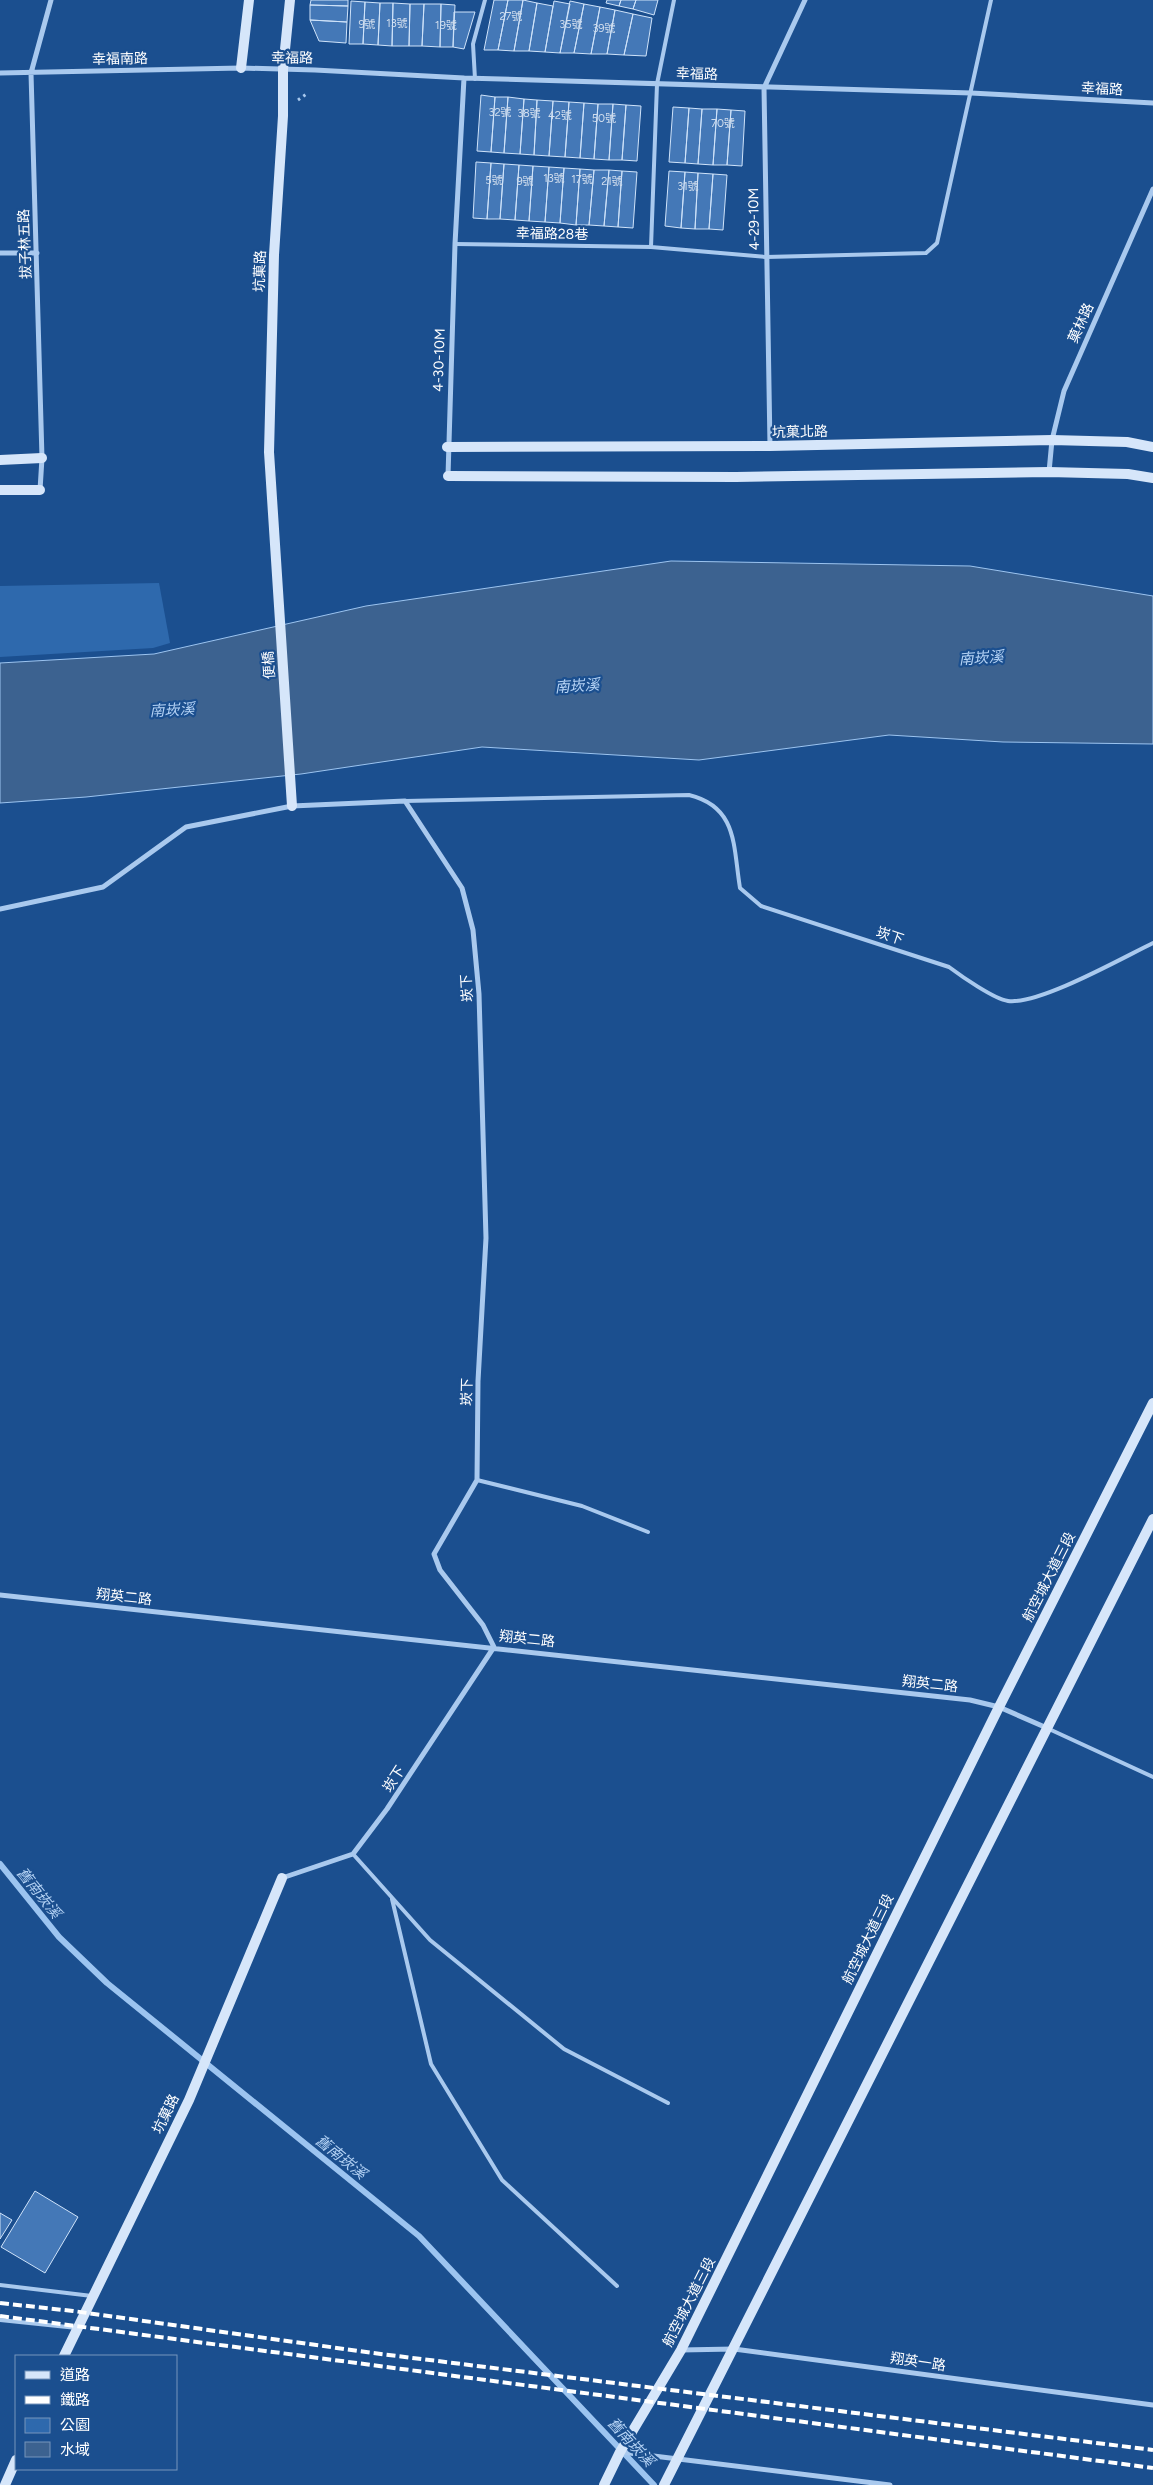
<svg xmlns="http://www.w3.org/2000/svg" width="1153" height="2485" font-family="Figtree,'Noto Sans TC',sans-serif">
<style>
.green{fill:#2e69ad}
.water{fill:#3c6290;stroke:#9cc4f0}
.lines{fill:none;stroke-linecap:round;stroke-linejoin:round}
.stream{stroke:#9cc4f0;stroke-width:6}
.building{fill:#4478b7;stroke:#cfe3fa}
.path{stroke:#a9c9ee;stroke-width:3;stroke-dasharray:2.5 4;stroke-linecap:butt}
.lane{stroke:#a9c9ee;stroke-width:4}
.street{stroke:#a9c9ee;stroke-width:5}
.secondary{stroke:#d6e6fa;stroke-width:10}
.rail{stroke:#fff;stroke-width:4;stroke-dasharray:9 4;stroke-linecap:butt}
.labels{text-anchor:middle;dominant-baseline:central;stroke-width:4.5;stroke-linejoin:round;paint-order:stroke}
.number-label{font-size:11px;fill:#d0dded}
.street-label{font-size:14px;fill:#fff;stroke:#1b4f8f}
.water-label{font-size:15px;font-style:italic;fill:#b5d3f5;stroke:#1b4f8f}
</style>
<rect width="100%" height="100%" fill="#1b4f8f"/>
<path class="green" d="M 159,583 L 170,643 L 153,648 L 0,657 L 0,586 Z"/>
<path class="water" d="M 671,561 L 970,566 L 1153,596 L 1153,744 L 1003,742 L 889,735 L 699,760 L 482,747 L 301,774 L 86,797 L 0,803 L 0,663 L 154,654 L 366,606 Z"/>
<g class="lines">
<path class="stream" d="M 0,1864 L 59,1937 L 107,1983 L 419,2236 L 654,2485"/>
</g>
<path class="building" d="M 311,0 L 348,0 L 348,6 L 310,5 Z
M 494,0 L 508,0 L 498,50 L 484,50 Z
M 508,0 L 523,0 L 514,51 L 498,50 Z
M 523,0 L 537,3 L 529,51 L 514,51 Z
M 607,0 L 621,0 L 619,6 L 606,3 Z
M 621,0 L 636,0 L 633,9 L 619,6 Z
M 636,0 L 658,0 L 654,15 L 633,9 Z
M 351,1 L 365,2 L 363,44 L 349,44 Z
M 554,1 L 570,4 L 560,53 L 545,52 Z
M 570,1 L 584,4 L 574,53 L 560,53 Z
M 365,2 L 380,3 L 378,45 L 363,44 Z
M 380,3 L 393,3 L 392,46 L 378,45 Z
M 393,3 L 410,4 L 409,46 L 392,46 Z
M 537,3 L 553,6 L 545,52 L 529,51 Z
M 410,4 L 424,4 L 422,46 L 409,46 Z
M 424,4 L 441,4 L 440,47 L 422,46 Z
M 441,4 L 455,5 L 453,47 L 440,47 Z
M 584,4 L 600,7 L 591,54 L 574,53 Z
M 310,5 L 348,6 L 347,22 L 310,20 Z
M 600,7 L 615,10 L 607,54 L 591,54 Z
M 615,10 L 633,14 L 624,55 L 607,54 Z
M 454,12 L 475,12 L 464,49 L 453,47 Z
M 633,14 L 652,18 L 646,56 L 624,55 Z
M 310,20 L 347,22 L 346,43 L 319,41 Z
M 481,95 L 495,97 L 491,152 L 477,151 Z
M 495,97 L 508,97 L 504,153 L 491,152 Z
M 508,97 L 524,99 L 520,154 L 504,153 Z
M 524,99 L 537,100 L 534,155 L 520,154 Z
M 537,100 L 553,101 L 549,156 L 534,155 Z
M 553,101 L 569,102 L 565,157 L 549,156 Z
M 569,102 L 584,103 L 580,158 L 565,157 Z
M 584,103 L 598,104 L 594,159 L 580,158 Z
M 598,104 L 613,104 L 609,160 L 594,159 Z
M 613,104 L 626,105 L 622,160 L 609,160 Z
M 626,105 L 641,106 L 637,161 L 622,160 Z
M 673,107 L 689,108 L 685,163 L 669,162 Z
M 689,108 L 702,109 L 698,164 L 685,163 Z
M 702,109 L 717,109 L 713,165 L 698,164 Z
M 717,109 L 731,110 L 727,165 L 713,165 Z
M 731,110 L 745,111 L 742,166 L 727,165 Z
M 476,162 L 491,163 L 487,219 L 473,218 Z
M 491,163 L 504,164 L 500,219 L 487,219 Z
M 504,164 L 519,165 L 515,220 L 500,219 Z
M 519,165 L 533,166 L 529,221 L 515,220 Z
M 533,166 L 549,167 L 545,222 L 529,221 Z
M 549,167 L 564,168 L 560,223 L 545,222 Z
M 564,168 L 580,169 L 576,225 L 560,223 Z
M 580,169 L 594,170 L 589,225 L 576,225 Z
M 594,170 L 609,170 L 604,226 L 589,225 Z
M 609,170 L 622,171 L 618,227 L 604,226 Z
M 622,171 L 637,172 L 633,228 L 618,227 Z
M 669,171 L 685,172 L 681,228 L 665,226 Z
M 685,172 L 698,173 L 695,229 L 681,228 Z
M 698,173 L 713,174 L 709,229 L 695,229 Z
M 713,174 L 727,175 L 723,230 L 709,229 Z
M 35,2191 L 78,2217 L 45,2273 L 1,2247 Z
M 0,2213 L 12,2220 L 0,2239 Z"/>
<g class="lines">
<path class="path" d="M 298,100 L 308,93"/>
<path class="lane" d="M 475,79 L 473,44 L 485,0
M 455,244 L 651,247 L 657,84 L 674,0
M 651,247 L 766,257 L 926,253 L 937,243 L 991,0
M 405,801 L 689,795 C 738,807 733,846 740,888 L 761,906 L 949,967 C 961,976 994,999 1008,1001 C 1039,1005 1122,958 1153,943
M 477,1480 L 582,1506 L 648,1532
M 1049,1729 L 1153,1777
M 353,1854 L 430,1940 L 564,2049 L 668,2103
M 392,1899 L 431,2064 L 502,2180 L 617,2286
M 0,2285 L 92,2296
M 0,2320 L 77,2328"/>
<path class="street" d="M 0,73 L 241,68 L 315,70 L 464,78 L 971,93 L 1153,103
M 0,253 L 37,253
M 770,446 L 764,88 L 805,0
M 1049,472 L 1052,440 L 1064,391 L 1153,189
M 448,476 L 455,244 L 464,78
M 40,490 L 42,458 L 31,73 L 51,0
M 0,909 L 103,887 L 186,827 L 292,806 L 405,801 L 462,888 L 473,930 L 479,994 L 486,1238 L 478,1381 L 477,1480 L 434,1554 L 440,1570 L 483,1625 L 494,1647 L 387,1809 L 353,1854 L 282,1878
M 0,1595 L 970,1700 L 999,1707 L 1047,1728
M 681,2350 L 734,2349 L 1153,2405
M 621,2452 L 890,2485"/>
<path class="secondary" d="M 290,0 L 283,69 L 283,116 L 274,255 L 269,452 L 292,806
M 241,68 L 249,0
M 447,447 L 770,446 L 1052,440 L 1127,442 L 1153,447
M 0,460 L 42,458
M 448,476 L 736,477 L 1049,472 L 1128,474 L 1153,478
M 0,490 L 40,490
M 64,2356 L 189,2100 L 282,1878
M 5,2485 L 16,2460
M 604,2485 L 620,2452 L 681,2350 L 999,1707 L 1153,1403
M 664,2485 L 1153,1519"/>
<path class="rail" d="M 0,2303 L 73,2311 L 373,2353 L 1153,2450
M 0,2316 L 1153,2468"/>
</g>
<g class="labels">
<g class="number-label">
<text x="511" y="16">27號</text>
<text x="397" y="23">13號</text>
<text x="367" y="24">9號</text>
<text x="571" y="24">35號</text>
<text x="446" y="25">19號</text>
<text x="604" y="28">39號</text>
<text x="500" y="112">32號</text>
<text x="529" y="113">38號</text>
<text x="560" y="115">42號</text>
<text x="604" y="118">50號</text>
<text x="723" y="123">70號</text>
<text x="554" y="178">13號</text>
<text x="582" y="179">17號</text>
<text x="494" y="180">5號</text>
<text x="525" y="181">9號</text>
<text x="612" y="181">21號</text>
<text x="688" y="186">31號</text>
</g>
<g class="street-label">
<text transform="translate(292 58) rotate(1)">幸福路</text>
<text transform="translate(120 59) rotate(-1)">幸福南路</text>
<text transform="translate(697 74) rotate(2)">幸福路</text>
<text transform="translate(1102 89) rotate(3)">幸福路</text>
<text transform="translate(754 219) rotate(-91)">4-29-10M</text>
<text transform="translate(552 234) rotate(1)">幸福路28巷</text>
<text transform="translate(25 244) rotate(-92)">拔子林五路</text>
<text transform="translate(260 271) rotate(-88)">坑菓路</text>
<text transform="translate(1081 323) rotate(-66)">菓林路</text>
<text transform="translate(439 360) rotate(-88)">4-30-10M</text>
<text transform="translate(800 432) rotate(-1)">坑菓北路</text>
<text transform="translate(269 665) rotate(-94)">便橋</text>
<text transform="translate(890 936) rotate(18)">崁下</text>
<text transform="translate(467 988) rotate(-94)">崁下</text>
<text transform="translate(467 1392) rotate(-89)">崁下</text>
<text transform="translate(1049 1577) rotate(-63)">航空城大道三段</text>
<text transform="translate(124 1597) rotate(6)">翔英二路</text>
<text transform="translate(527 1639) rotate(6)">翔英二路</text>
<text transform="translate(930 1684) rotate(6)">翔英二路</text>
<text transform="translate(394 1779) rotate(-57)">崁下</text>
<text transform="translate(868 1939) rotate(-64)">航空城大道三段</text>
<text transform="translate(166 2114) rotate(-64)">坑菓路</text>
<text transform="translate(689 2302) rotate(-63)">航空城大道三段</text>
<text transform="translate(918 2362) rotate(8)">翔英一路</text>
</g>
<g class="water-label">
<text transform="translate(981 658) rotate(-4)">南崁溪</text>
<text transform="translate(577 686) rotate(-4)">南崁溪</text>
<text transform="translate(172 710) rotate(-3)">南崁溪</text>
<text transform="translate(39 1893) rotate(51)">舊南崁溪</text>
<text transform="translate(341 2157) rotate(39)">舊南崁溪</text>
<text transform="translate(631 2442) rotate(47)">舊南崁溪</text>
</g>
</g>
<rect x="15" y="2355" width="162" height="115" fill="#1b4f8f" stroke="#7695bc"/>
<rect x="25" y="2371" width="25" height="8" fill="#d6e6fa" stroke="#7695bc"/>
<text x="60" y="2380" font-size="15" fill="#ffffff">道路</text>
<rect x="25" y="2396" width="25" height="8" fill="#ffffff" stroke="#7695bc"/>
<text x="60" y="2405" font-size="15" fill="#ffffff">鐵路</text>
<rect x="25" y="2418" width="25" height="15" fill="#2e69ad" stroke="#7695bc"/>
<text x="60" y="2430" font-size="15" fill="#ffffff">公園</text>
<rect x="25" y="2442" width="25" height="15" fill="#3c6290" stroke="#7695bc"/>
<text x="60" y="2455" font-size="15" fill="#ffffff">水域</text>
</svg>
